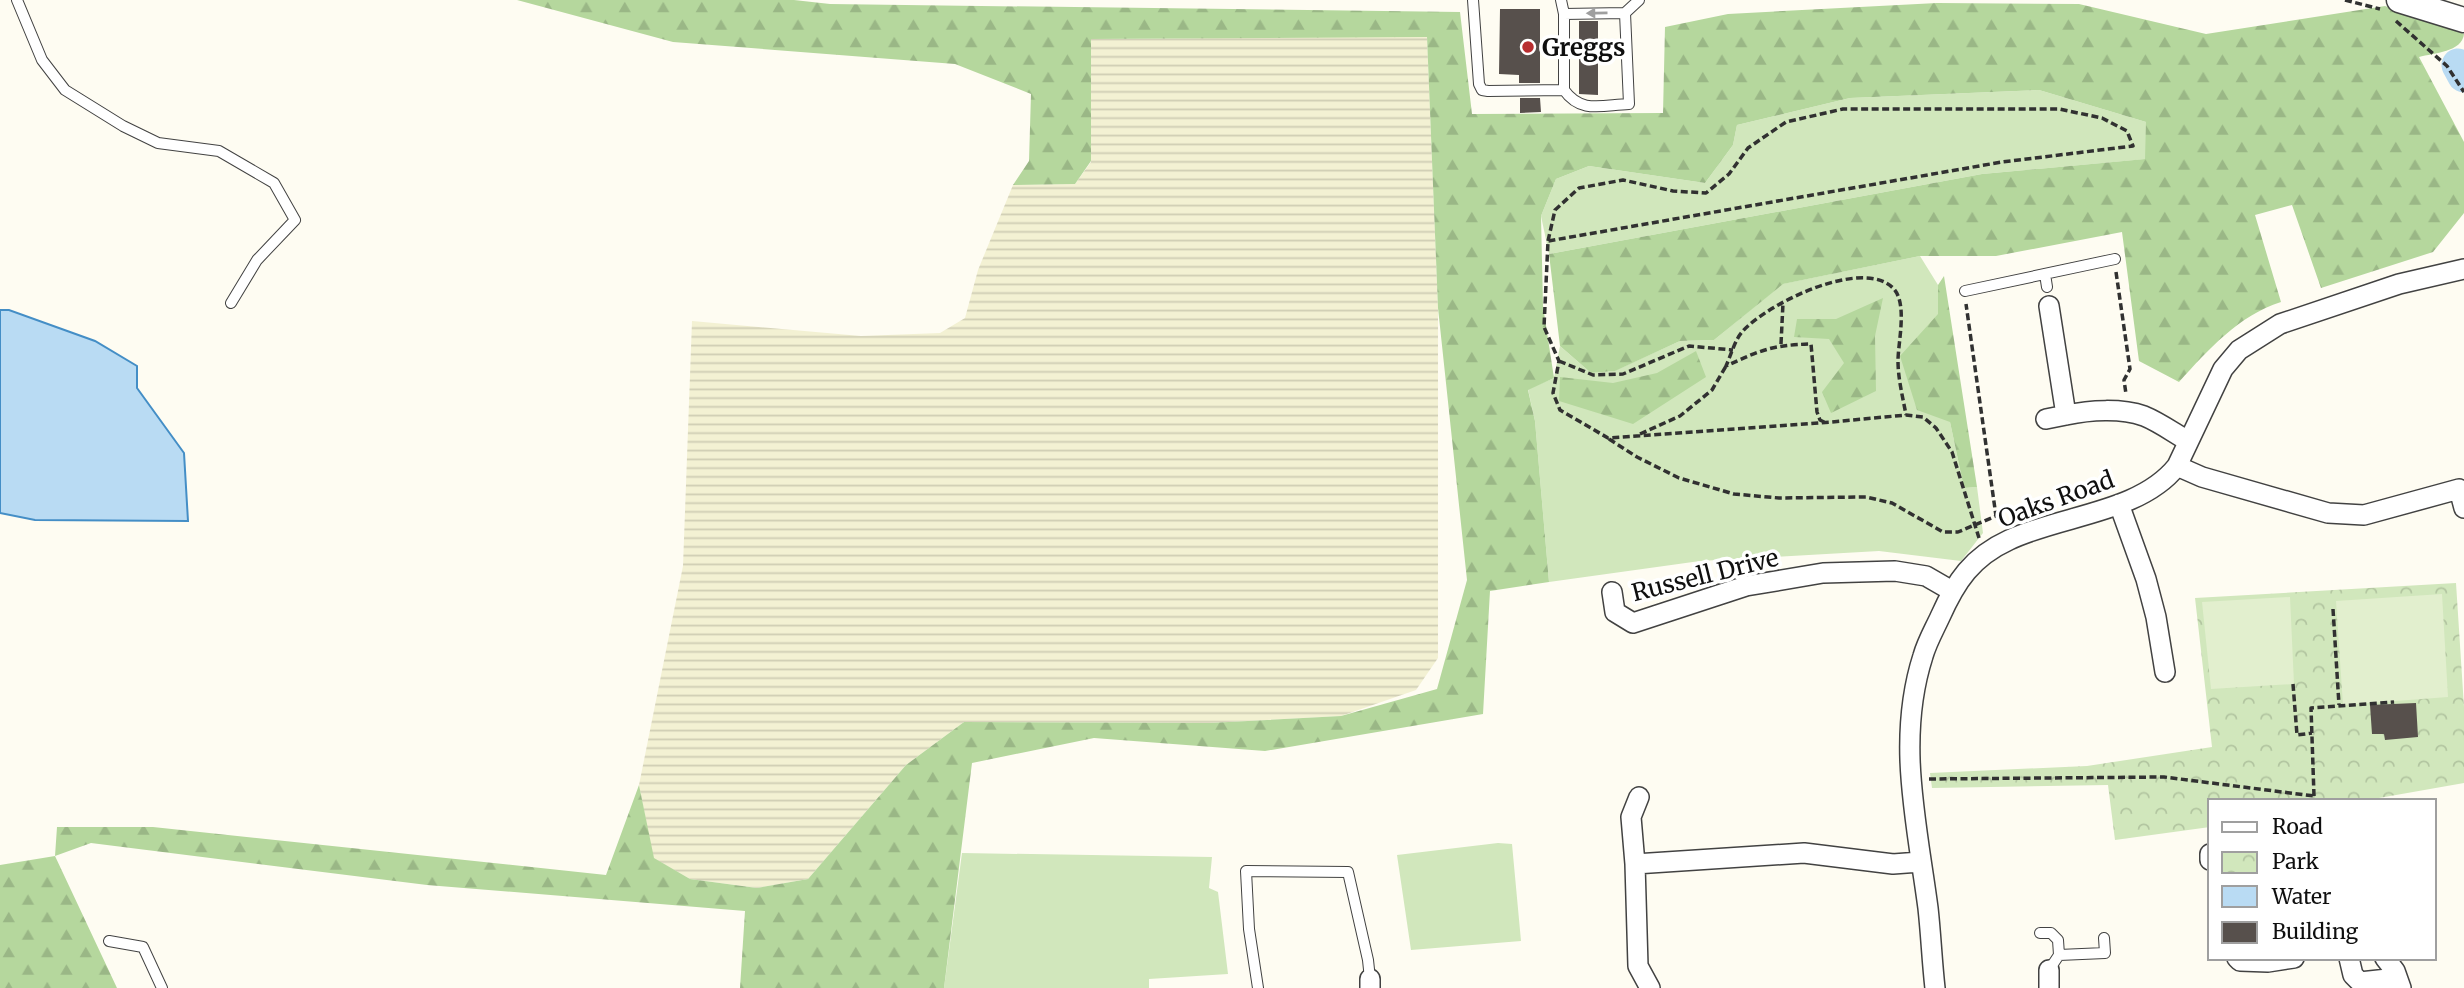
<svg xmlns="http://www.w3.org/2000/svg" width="2464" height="988" font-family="Merriweather,serif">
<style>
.farmland{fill:url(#farmland-rules)}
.grass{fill:#d1e7bc}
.forest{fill:url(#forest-firs)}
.park{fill:url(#park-crowns)}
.pitch{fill:#e2efce}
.water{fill:#b9dbf3;stroke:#448ec6;stroke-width:2}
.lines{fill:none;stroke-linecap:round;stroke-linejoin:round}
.river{stroke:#b9dbf3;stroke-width:33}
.building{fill:#57504c}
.service-casing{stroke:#424242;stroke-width:12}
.minor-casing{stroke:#424242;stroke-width:22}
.tertiary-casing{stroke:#424242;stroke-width:27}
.path{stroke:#313131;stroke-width:3.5;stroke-dasharray:7 3.5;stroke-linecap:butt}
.service{stroke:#fff;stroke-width:10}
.minor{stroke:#fff;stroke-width:19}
.tertiary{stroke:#fff;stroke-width:24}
.oneway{fill:#9f9f9f}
.poi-dot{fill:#b82e30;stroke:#fff;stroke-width:2.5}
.labels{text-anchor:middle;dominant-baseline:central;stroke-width:7;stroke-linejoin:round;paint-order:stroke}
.poi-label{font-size:24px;font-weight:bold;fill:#0f0f0f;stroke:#fff;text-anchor:start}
.street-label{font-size:24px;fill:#0f0f0f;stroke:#fff}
</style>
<defs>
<pattern id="farmland-rules" width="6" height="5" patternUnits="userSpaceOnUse" patternTransform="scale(1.75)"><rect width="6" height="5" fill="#f3f1d3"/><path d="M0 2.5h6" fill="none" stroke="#cfcdb4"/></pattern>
<pattern id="forest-firs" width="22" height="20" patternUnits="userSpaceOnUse" patternTransform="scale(1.75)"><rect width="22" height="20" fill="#b5d79d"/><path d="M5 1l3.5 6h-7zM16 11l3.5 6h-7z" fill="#9ab786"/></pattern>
<pattern id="park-crowns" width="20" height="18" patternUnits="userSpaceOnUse" patternTransform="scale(1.75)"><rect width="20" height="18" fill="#d1e7bc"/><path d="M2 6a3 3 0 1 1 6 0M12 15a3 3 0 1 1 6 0" fill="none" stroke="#b2c5a0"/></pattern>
</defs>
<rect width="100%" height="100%" fill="#fefcf2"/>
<path class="farmland" d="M 1427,36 L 1438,308 L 1438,658 L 1416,690 L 1341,716 L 1209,723 L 964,722 L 906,765 L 808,879 L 757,888 L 690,879 L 653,858 L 639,785 L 683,566 L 692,321 L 861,336 L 940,333 L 965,318 L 978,270 L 1013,185 L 1075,184 L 1091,162 L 1090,39 Z"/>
<path class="grass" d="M 2039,90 L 2146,122 L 2146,159 L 1982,174 L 1549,254 L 1541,216 L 1556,179 L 1589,166 L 1705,183 L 1733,145 L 1737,125 L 1850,98 Z
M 1920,256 L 1938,285 L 1938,314 L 1950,422 L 1964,488 L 1977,487 L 1983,533 L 1961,561 L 1879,551 L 1700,561 L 1549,582 L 1535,421 L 1528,389 L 1554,378 L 1560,346 L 1591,373 L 1614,371 L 1680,341 L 1714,340 L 1782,284 Z
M 1498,843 L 1512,844 L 1521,941 L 1411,950 L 1397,855 Z
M 962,853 L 1212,857 L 1209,888 L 1218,892 L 1228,974 L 1149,979 L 1149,988 L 944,988 Z"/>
<path class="forest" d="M 517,0 L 794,0 L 830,4 L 1460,12 L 1472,114 L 1663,113 L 1665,27 L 1728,14 L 1937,3 L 2079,4 L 2206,34 L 2385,6 L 2464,34 C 2462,52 2434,53 2419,57 L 2464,142 L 2464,213 L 2433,252 L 2321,288 L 2292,205 L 2255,215 L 2281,302 C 2238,316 2209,349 2179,382 L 2139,361 L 2122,232 L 1996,256 L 1920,256 L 1783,284 L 1714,340 L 1680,341 L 1615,371 L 1591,373 L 1560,346 L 1549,254 L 1982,174 L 2145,159 L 2146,122 L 2039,90 L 1850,98 L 1737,125 L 1733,145 L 1705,183 L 1589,166 L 1556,179 L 1541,216 L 1543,306 L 1554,378 L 1528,390 L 1535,421 L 1549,582 L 1490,591 L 1483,714 L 1265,751 L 1094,738 L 972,763 L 944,988 L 740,988 L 745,911 L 427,885 L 91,843 L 55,856 L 117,988 L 0,988 L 0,865 L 55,856 L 57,827 L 153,827 L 606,875 L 639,785 L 654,858 L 690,879 L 757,888 L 808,879 L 906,765 L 964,722 L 1209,723 L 1341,716 L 1437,689 L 1467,580 L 1438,308 L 1427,37 L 1091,39 L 1091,161 L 1075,184 L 1013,185 L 1029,161 L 1031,94 L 955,64 L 673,42 Z
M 1944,276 L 1977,487 L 1964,488 L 1950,422 L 1917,410 L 1900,356 L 1938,314 L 1938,285 Z
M 1883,298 L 1875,336 L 1876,391 L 1831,413 L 1822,392 L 1844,363 L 1829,339 L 1794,337 L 1797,319 L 1836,319 Z
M 1696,351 L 1706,377 L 1633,424 L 1559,401 L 1560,377 L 1613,383 L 1657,373 Z"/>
<path class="park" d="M 2456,583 L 2464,707 L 2464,783 L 2362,801 L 2210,801 L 2210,827 L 2115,840 L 2108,785 L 1932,788 L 1930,773 L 2087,766 L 2212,747 L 2195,598 Z"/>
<path class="pitch" d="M 2442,594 L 2448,697 L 2343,705 L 2336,601 Z
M 2290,597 L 2294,684 L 2211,689 L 2202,602 Z"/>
<path class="water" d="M 0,310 L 9,310 L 95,341 L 137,366 L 137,388 L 184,453 L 188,521 L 35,520 L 0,513 Z"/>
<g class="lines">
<path class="river" d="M 2458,65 L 2464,76"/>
</g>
<path class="building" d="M 1500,9 L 1540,9 L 1540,83 L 1519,83 L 1519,75 L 1499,74 Z
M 1579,21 L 1598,21 L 1598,95 L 1579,94 Z
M 1520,98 L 1540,98 L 1541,112 L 1520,113 Z
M 2416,703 L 2418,737 L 2385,740 L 2384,734 L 2372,734 L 2370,705 Z"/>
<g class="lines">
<defs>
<path id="service" d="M 17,0 L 42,60 L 65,90 L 123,126 L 158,143 L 219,151 L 274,183 L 295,220 L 257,260 L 231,303
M 1473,0 L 1479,84 L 1482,90 L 1488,91 L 1564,90 L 1564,14
M 1561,0 L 1564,14 L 1625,13 L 1639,0
M 1564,90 C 1581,114 1602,105 1629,104 L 1625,13
M 2045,274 L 2047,287
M 1965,291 L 2115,259
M 2040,933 L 2051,933 L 2058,940 L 2059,955
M 109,941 L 143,947 L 162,988
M 2049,970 L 2059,955 L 2105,953 L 2104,938
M 1258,988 L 1249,929 L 1246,871 L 1348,872 L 1368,960 L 1370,979"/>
<path id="minor" d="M 2049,306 L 2066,415 C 2090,410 2121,408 2144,416 C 2159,422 2174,433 2188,441
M 2046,419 L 2066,415
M 2177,466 L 2202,477 L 2328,513 L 2364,515 L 2459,489 L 2464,508
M 2119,504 L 2146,579 L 2156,617 L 2165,672
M 1612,592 L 1615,612 L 1633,623 L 1746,586 L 1823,573 L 1895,571 L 1926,576 L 1952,591
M 1639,797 L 1631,817 L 1635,864 L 1638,966 L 1650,988
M 2210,854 L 2210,860
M 1635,864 L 1804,853 L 1893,864 L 1920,862
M 2237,958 L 2240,961 L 2268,962 L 2294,958
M 2349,958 L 2353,975 L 2360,982 L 2397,978
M 2385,958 L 2395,971 L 2401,988
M 2049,970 L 2049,988
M 1370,979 L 1370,988
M 1935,988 C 1932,962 1931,935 1928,908 C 1917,824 1896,740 1923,656 C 1927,642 1934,630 1940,617 C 1956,581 1972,557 2009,540 C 2061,515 2140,513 2177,466 L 2223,369 L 2239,350 L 2280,324 L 2399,284 L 2464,269"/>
<path id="tertiary" d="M 2399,0 L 2464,20"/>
</defs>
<use href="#service" class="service-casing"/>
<use href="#minor" class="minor-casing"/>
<use href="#tertiary" class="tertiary-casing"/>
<path class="path" d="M 2345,0 L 2380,9
M 2396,21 L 2447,66 L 2464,92
M 1548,241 L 1555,210 L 1579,188 L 1623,180 L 1673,191 L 1706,193 L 1729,174 L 1748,148 L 1786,122 L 1843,109 L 2059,109 L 2102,118 L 2127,131 L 2133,146 L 2002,162 L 1548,241 L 1544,327 L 1559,361 L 1553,393 L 1560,410 L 1608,438 L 1832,422 L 1906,415 L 1923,417 L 1936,428 L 1952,452 L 1979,538
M 2116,272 L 2130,369 L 2124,380 L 2126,394
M 1781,344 L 1783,303
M 1559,361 L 1593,375 L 1623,374 L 1689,346 L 1733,350
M 1824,422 L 1820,420 L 1817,412 L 1811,344 C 1772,345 1761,350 1726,366 C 1731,355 1735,340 1742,332 C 1766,304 1862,257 1893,288 C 1908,303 1898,342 1898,361 C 1898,379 1903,398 1906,415
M 1640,434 L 1680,416 L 1712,390 L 1726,366
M 1609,439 L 1637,457 L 1679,478 L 1734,494 L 1779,498 L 1866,497 L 1892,503 L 1943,532 L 1958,532 L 1996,516 L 1966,304
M 2333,609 L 2339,705
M 2293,684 L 2297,735 L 2312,733
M 1929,779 L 2164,777 L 2314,796 L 2314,801
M 2314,796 L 2311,708 L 2394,702"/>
<use href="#service" class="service"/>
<use href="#minor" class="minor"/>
<use href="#tertiary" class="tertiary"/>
</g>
<defs><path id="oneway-solid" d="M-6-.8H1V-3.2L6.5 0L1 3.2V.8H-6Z" transform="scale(1.75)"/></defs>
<use class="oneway" href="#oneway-solid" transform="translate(1597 13) rotate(179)"/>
<circle class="poi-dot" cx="1528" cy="47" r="7"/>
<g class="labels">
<g class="poi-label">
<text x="1542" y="47">Greggs</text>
</g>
<g class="street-label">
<text transform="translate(2056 499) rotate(-20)">Oaks Road</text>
<text transform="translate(1705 575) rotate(-14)">Russell Drive</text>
</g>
</g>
<rect x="2208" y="799" width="228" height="161" fill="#ffffff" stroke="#9f9f9f" stroke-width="2"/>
<rect x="2222" y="822" width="35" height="10" fill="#ffffff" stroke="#9f9f9f" stroke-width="2"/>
<text x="2272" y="834" font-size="21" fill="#0f0f0f">Road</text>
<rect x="2222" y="852" width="35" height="21" fill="url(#park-crowns)" stroke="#9f9f9f" stroke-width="2"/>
<text x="2272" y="869" font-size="21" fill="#0f0f0f">Park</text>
<rect x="2222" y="886" width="35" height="21" fill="#b9dbf3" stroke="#9f9f9f" stroke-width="2"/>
<text x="2272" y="904" font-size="21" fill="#0f0f0f">Water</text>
<rect x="2222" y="922" width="35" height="21" fill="#57504c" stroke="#9f9f9f" stroke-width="2"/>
<text x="2272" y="939" font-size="21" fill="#0f0f0f">Building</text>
</svg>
